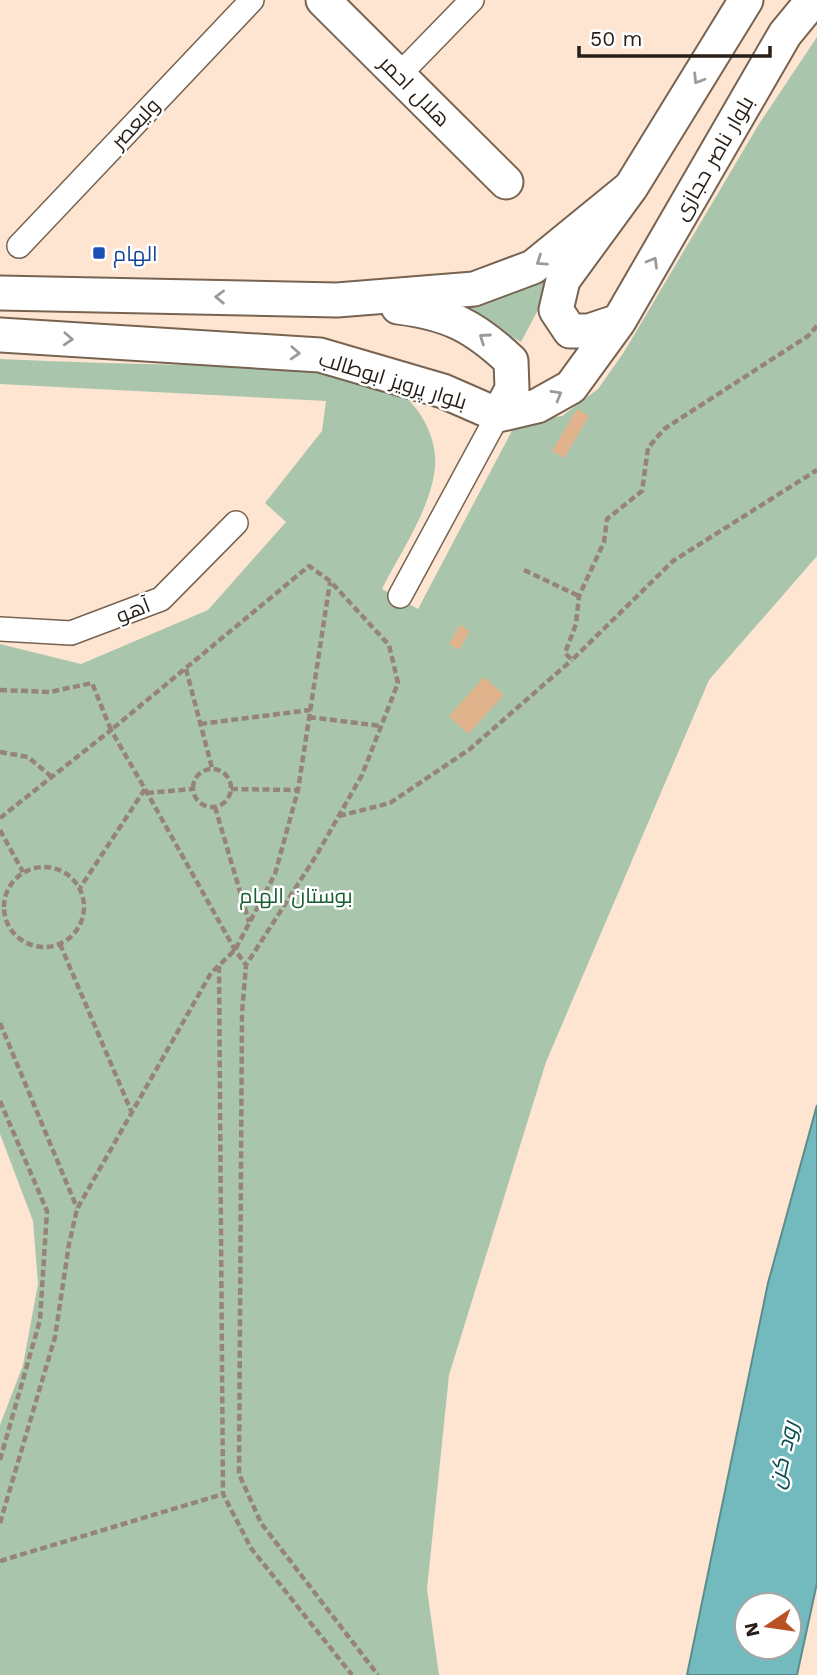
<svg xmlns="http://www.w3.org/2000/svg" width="817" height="1675" font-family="'Work Sans',Cairo,sans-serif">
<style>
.green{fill:#a9c6ad}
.water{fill:#72babd;stroke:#5c8c8b;stroke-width:2;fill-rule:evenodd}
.building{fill:#e0b38d}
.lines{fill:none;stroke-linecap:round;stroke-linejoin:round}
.street-casing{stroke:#776351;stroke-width:26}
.secondary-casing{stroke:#776351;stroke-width:37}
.path{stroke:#968577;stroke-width:4.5;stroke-dasharray:7 3.5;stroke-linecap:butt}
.street{stroke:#fff;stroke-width:23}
.secondary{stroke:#fff;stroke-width:33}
.oneway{stroke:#9e9a97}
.transit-dot{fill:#1a4fb4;stroke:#fff;stroke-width:2.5}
.labels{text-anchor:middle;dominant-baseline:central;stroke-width:5;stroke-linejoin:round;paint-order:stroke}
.street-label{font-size:21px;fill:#271f17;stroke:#fff}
.transit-label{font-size:21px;fill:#164399;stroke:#fff;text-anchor:start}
.park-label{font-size:21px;fill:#175c2d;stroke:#fff}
.water-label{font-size:23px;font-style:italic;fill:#094d4f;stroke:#fff}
</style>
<rect width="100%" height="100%" fill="#fee5d1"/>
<path class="green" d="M 817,37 L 817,556 L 709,680 L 546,1062 L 449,1375 L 427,1589 L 439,1675 L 0,1675 L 0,1425 L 23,1365 L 38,1284 L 33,1221 L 0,1134 L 0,644 L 81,664 L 208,610 L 286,522 L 265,503 L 322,431 L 326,401 L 0,384 L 0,359 C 64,362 128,364 192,365 C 257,366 331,356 391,387 C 418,401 438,437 435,467 C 431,509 401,551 382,589 L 418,609 L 516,423 L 562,416 L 598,389 L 624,352 L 759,124 Z
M 547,273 L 555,278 L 521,342 L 456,305 Z"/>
<path class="water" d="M 817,1105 L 817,1583 L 797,1675 L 687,1675 L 768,1283 ZM 747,1605 L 789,1605 L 789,1647 L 747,1647 Z"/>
<path class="building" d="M 577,409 L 589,416 L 564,458 L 552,451 Z
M 460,625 L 470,631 L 459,650 L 449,644 Z
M 484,677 L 504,695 L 468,734 L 449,716 Z"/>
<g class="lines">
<defs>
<path id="street" d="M 399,75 L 472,0
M 19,246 L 252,0
M 400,596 L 498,415
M 0,629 L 71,633 L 161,599 L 236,523"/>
<path id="secondary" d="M 323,0 L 506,182
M 0,293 L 337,300 L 474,289 L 533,267 L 631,187
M 398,307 C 448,313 474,326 511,361 L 512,389 L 498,415
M 619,321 L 589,331 L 570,331 L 556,310 L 563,280 L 631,187 L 746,0
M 0,335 L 320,355 L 443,391 L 498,415 L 537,406 L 571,387 L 619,321 L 785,34 L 813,0"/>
</defs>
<use href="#street" class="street-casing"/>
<use href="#secondary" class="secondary-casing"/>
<path class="path" d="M 817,326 L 808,336 L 664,429 L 648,448 L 642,491 L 607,519 L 604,542 L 579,596 L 576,624 L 565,653 L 572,660 L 673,561 L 817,470
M 524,570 L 579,596
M 186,669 L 212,768
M 0,690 L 50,692 L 92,683 L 111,730 L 309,566 L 330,581 L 389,645 L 398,683 L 362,775 L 316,856 L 246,965 L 242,1013 L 239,1474 L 261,1523 L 378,1675
M 309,717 L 381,726
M 200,724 L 310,710
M 0,752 L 28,757 L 52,777
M193 788a19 19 0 1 1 38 0a19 19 0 1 1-38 0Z
M 145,789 L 235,950 L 246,965
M 231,789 L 298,790
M 147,793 L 192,789
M 215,807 L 249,922
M 339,816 L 390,803 L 470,749 L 572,660
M 0,818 L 111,730 L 145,789 L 80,888
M 0,830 L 23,872
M4 907a40 40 0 1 1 80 0a40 40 0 1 1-80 0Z
M 60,944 L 132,1113
M 219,966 L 223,1494 L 251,1548 L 352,1675
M 0,1023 L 77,1208
M 0,1101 L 47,1211 L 40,1320 L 0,1460
M 0,1523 L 55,1337 L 69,1244 L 77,1209 L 211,973 L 235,950 L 275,874 L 298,790 L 330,582
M 0,1561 L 223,1494"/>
<use href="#street" class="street"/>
<use href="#secondary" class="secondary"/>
</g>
<defs><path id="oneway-chevron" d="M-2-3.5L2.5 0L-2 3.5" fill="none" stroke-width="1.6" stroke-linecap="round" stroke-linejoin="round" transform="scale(1.75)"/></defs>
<g class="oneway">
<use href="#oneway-chevron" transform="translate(698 79) rotate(122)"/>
<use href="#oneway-chevron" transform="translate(541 261) rotate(146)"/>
<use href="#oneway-chevron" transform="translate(653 262) rotate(-60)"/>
<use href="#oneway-chevron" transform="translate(220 297) rotate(-179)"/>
<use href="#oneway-chevron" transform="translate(484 338) rotate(-145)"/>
<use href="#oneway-chevron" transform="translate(68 339) rotate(3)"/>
<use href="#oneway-chevron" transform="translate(295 353) rotate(3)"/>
<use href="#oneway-chevron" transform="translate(557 395) rotate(-30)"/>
</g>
<rect class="transit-dot" x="92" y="246" width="14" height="14" rx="3.5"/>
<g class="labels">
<g class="street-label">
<text transform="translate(415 91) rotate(45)">هلال احمر</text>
<text transform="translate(135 123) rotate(-47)">ولیعصر</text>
<text transform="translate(713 158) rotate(-60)">بلوار ناصر حجازی</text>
<text transform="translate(393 380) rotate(17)">بلوار پرویز ابوطالب</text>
<text transform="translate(133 610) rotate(-21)">آهو</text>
</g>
<g class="transit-label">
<text x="113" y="253">الهام</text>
</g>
<g class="park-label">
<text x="296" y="895">بوستان الهام</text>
</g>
<g class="water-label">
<text transform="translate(783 1455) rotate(-77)">رود کن</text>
</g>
</g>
<g transform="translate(768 1626) rotate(257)"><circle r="33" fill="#ffffff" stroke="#a9a5a2" stroke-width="2"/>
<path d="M0-5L12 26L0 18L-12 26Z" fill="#b85224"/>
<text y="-10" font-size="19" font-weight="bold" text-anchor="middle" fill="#271f17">N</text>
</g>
<path d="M579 46v10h191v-10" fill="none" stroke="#271f17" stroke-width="3.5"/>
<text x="590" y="46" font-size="21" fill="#271f17" stroke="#ffffff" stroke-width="5" paint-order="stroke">50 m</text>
</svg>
